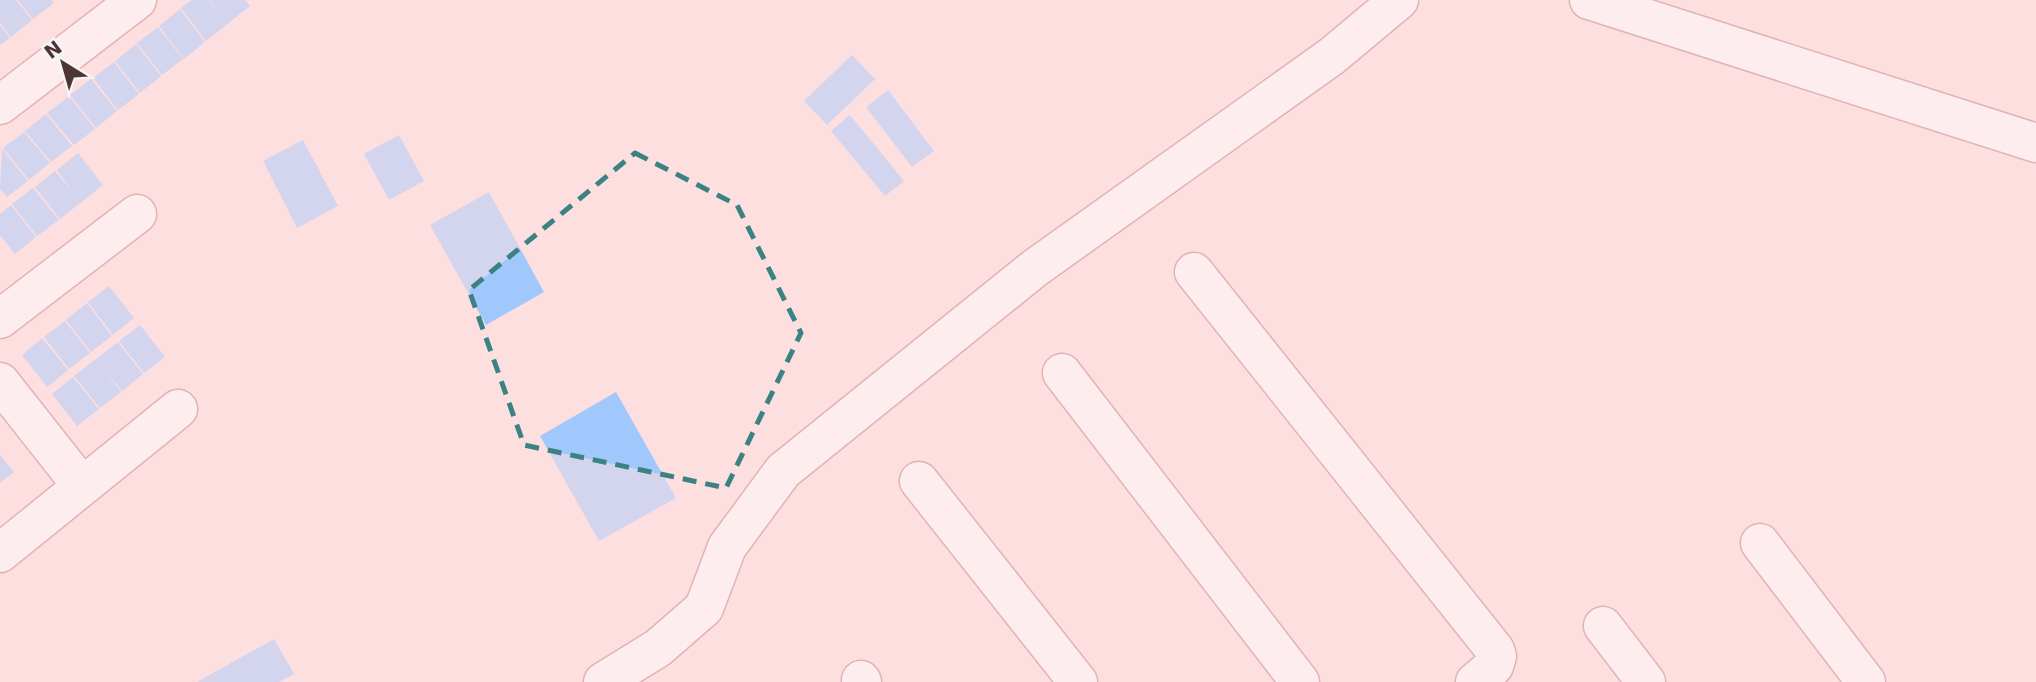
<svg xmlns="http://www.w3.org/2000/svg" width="2036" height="682" font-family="'DejaVu Sans',sans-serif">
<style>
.building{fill:#a0c8fd}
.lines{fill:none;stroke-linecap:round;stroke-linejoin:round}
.minor-casing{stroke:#c07f83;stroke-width:41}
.minor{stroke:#fff;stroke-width:38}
.marked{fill:none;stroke:#3b8383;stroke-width:5;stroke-dasharray:14 9;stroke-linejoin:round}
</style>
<rect width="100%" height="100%" fill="#fddfe0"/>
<path class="building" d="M 0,0 L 16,0 L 32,20 L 11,37 L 0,23 Z
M 18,0 L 52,0 L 54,3 L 33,19 Z
M 192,0 L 209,0 L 220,14 L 210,0 L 245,0 L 250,6 L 206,41 L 181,8 Z
M 180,9 L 205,42 L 184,59 L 159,26 Z
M 0,25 L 10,38 L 0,45 Z
M 158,27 L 183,59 L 162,75 L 137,43 Z
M 136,44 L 161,76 L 140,93 L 115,61 Z
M 852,55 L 875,79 L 827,125 L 804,101 Z
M 114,62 L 139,94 L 118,110 L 93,78 Z
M 91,79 L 117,111 L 96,128 L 70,95 Z
M 888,90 L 934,151 L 912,167 L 866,107 Z
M 69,96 L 95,129 L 74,145 L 47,113 Z
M 46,114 L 72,146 L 51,162 L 25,131 Z
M 850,115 L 904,181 L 885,196 L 831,131 Z
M 24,132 L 50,163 L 29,180 L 3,148 Z
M 399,135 L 424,181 L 389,200 L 364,154 Z
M 303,140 L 338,206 L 297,228 L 263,161 Z
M 2,149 L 28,181 L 7,197 L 0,189 Z
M 78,153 L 103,185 L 60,219 L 35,187 L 55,171 L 73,193 L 57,170 Z
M 33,188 L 59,220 L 37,236 L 12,204 Z
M 489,192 L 544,292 L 486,325 L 430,225 Z
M 11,205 L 36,237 L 15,254 L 0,235 L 0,214 Z
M 109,286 L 134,318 L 113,335 L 88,302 Z
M 87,303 L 112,336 L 91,352 L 66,320 Z
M 65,321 L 90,353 L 69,369 L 44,337 Z
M 140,325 L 165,357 L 144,373 L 119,341 Z
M 42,338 L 68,370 L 47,387 L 22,355 Z
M 118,342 L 143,374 L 122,391 L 104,369 L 121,392 L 100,408 L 74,376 Z
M 73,377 L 99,409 L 77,426 L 52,394 Z
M 616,392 L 676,498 L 599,541 L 540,436 Z
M 0,455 L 14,472 L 0,483 Z
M 274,639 L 294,674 L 279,682 L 197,682 Z"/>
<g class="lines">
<defs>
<path id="minor" d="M 1589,0 L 2036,143
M 0,105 L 137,0
M 1194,272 L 1495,650 L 1497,656 L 1494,666 L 1475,682
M 0,319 L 137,214
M 1062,373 L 1300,682
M 0,382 L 82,486
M 919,481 L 1078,682
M 1760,543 L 1866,682
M 0,553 L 178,409
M 1603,626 L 1646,682
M 861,680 L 862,682
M 603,682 L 658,648 L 704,608 L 727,547 L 783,471 L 1035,268 L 1332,56 L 1399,0"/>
</defs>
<use href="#minor" class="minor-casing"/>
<use href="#minor" class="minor"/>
</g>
<path d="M0 0H2036V682H0ZM 635,153 L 737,205 L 801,333 L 726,488 L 524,445 L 469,290 Z" fill="#fddfe0" fill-opacity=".55" fill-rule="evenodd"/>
<path class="marked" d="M 635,153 L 737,205 L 801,333 L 726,488 L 524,445 L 469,290 Z"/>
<g transform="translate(63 63) rotate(323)" stroke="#f5f5f5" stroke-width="5" paint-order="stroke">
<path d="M0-5L12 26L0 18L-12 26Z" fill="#4f3435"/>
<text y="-10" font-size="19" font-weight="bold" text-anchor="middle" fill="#4f3435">N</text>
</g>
</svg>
